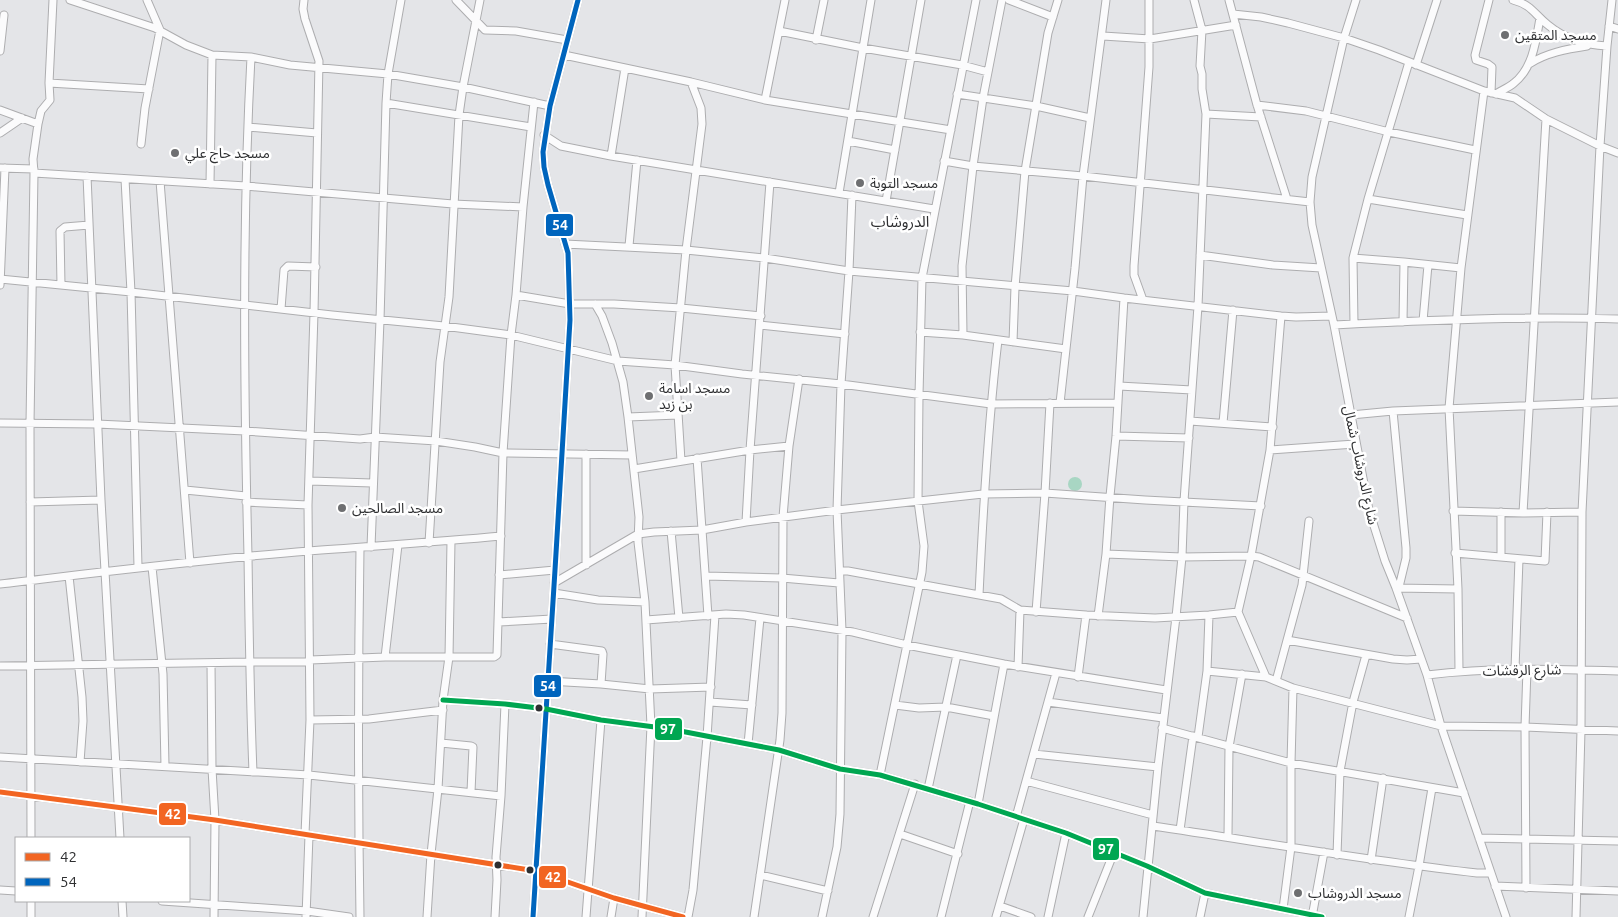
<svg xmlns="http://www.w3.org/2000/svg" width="1618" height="917" font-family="Ubuntu,'Noto Sans Arabic',sans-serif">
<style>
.forest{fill:#a8d6c3}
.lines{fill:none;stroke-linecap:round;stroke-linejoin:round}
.minor-casing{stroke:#adadaf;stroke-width:9}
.minor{stroke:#fbfbfc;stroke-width:7}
.bus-1-casing{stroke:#fff;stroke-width:9}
.bus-2-casing{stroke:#fff;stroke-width:9}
.bus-3-casing{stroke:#fff;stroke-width:9}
.bus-1{stroke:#f26522;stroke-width:5}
.bus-2{stroke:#0065bd;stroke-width:5}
.bus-3{stroke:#00a651;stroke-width:5}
.poi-dot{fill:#6e6f71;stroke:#fff;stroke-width:2}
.bus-dot{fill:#2e2f31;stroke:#fff;stroke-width:2}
.labels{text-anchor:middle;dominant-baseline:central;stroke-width:5;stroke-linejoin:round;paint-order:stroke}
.poi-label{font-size:14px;fill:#2e2f31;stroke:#fff;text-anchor:start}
.street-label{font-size:14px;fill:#2e2f31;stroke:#fff}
.neighbourhood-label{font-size:15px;fill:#2e2f31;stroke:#fff}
.line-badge{stroke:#fff;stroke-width:2}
.badge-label{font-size:14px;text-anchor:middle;font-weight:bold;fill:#fff}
</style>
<rect width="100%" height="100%" fill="#e4e5e8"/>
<path class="forest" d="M1068 484a7 7 0 1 1 14 0a7 7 0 1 1-14 0Z"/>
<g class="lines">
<defs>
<path id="minor" d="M 70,0 L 155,28 L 186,45 L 212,55 L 251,57 L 290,65 L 388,74 L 463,87 L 550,106
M 304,0 L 303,9 L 305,19 L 319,61 L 314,313 L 308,505 L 310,720 L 305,834
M 456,0 L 485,30 L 516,31 L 567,40
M 1009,0 L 1053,17
M 1229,0 L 1257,105 L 1287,199
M 1356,0 L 1344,38 L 1312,177 L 1310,202 L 1312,225 L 1334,325 L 1369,510 L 1385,561 L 1396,588 L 1427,675 L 1441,726 L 1506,917
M 1489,0 L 1475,55 L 1476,60 L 1488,64 L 1492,67 L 1491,93
M 1513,0 C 1532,5 1534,14 1548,25 C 1565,39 1585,45 1607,46
M 1233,14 L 1261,17 L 1288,23 L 1344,38 L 1379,50 L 1484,91 L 1515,98 L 1546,119 L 1600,146 L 1618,153
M 1609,26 L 1618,29
M 779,31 L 863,48 L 962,65 L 988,72
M 1103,36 L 1150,39 L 1236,25
M 816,40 L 824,0
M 0,51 L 4,15
M 564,55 L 691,82 L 765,100 L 951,130
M 251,57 C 242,224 244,390 248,556 C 249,628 250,700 253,772
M 1529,64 C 1546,53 1567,49 1587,46
M 1416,65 L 1437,0
M 49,83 L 149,89
M 957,94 L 1036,106 L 1090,118
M 1496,94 C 1502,90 1508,88 1514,83 C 1533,68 1536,41 1540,18
M 765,100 L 785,0
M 386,103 L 531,127
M 1257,105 L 1306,111 L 1389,132 L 1475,150
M 0,110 L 38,124
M 1206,114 L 1261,117
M 248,127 L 317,133
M 0,133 L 22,118
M 544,135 L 561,146 L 611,156 L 934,209
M 848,141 L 895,150
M 141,144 L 145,108 L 160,30 L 147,0
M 611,156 L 625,68
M 944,161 L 973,166 L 1083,176 L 1310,202
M 0,168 L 34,169
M 34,173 L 246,186 L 453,204 L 523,207
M 87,176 L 101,500 L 120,838
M 125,179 L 131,292 L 138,567
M 160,181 L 190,563
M 210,184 L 212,55
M 839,193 L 871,0
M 1368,199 L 1467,215
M 886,201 L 921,0
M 565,244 L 686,250 L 765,258 L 849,271 L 1073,291 L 1124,298 L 1281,316 L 1296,317 L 1332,316
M 629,246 L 637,160
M 1200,255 L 1273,265 L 1321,268
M 1353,258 L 1404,262 L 1461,268
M 0,279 L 131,292 L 332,315 L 444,326 L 511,335 L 618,361 L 675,365 L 742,374 L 841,384 L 991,404 L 1118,403
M 0,285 L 5,168
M 61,285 L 60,231 L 65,227 L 89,225
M 516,295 L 570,304 L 614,304 L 681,308 L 761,316
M 1143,300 L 1134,275 L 1134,266 L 1149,67 L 1149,0
M 595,304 L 602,316 L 612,343 L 623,382 L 628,417 L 639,517 L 638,542 L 645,602 L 651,726 L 642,917
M 281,309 L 284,270 L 288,266 L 316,267
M 1423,321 L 1428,265
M 1403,322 L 1404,262
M 1354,324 L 1353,258 L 1368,199 L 1409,62
M 760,325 L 845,334
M 1334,325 C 1428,320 1523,316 1618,319
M 920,332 L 963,335 L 1066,349
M 963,335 L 962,266 L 973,166 L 983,98 L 1002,0
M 1013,342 L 1015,287 L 1025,171 L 1048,33 L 1058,0
M 1119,386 L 1192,390
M 1060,403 L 1075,268 L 1083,176 L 1106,0
M 1393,411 L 1406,548 L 1406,558 L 1399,587
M 1351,415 L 1393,411 L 1618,402
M 628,417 L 678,415
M 1190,421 L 1273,427
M 0,423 L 97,424 L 245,431 L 360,439 L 375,437 L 436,441 L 475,447 L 503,453 L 632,455
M 1223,423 L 1233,310
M 1116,436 L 1189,438
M 1270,450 L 1355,444
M 697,458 L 708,616
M 681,461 L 675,365 L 686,250 L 702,124 L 701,108 L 691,82
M 634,469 L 750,450 L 789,446
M 310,481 L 372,483
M 185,490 L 246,496
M 30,502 L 101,500
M 246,502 L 308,505
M 1453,511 L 1523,513 L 1582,512
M 1501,512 L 1501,557
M 1523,513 L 1546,119
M 746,522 L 750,450 L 770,182
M 671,531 L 679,618
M 429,543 L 440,362 L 449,297 L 459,115 L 463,87 L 480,0
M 371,547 L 380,320 L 386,103 L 388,74 L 401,0
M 360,548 C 358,671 358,794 360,917
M 1455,553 L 1545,561 L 1547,512
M 1106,554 L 1182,557 L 1251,556 L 1259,557 L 1407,618
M 586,565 L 586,454
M 152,567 L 163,674 L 165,766
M 840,571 L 848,571 L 1001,599 L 1020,610 L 1086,615 L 1155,618 L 1209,615 L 1238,612
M 499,575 L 555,570
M 69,576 L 82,697 L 83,721 L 80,762
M 706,576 L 782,578 L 839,583
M 554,583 L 638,534 L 654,532 L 702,530 L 746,522 L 837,510 L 983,494 L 1045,493 L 1145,500 L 1261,506
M 0,584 C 103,572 206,559 309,551 C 373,546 437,542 501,536
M 1396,588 L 1458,589
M 554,593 L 598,600 L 645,602
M 979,595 C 983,510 988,425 998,340
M 1036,612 L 1045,493 L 1050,403
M 1098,616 L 1106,554 L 1110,496 L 1116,436 L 1124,298
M 646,620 L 726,614 L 744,615 L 853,632 L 907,645 L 1004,664 L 1166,690
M 499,622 L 552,619
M 1287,640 L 1393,659 L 1407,660 L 1421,659
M 550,644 L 602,651 L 603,654 L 601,684
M 385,657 L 398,545
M 211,663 L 212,769 L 215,820 L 214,917
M 0,666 L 249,662 L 306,662 L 310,660 L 385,657 L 494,657 L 497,655 L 503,453 L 511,335 L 516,295 L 523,207 L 534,102
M 1018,667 L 1020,610
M 1515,669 L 1519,559
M 1207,671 L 1266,677 L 1293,688 L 1441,726 L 1525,727 L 1618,731
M 1459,671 L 1458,589 L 1449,408 L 1461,268 L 1484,91
M 1427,675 C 1490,667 1554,669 1618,671
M 1078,677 L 1086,615
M 1266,677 L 1238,612 L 1251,556 L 1270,450 L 1281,316
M 548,681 L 601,684 L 650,689 L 711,687
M 1276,681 L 1302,585 L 1309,521
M 443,700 L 505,704 L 546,709 L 601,720 L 670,729 L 779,750 L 840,769 L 880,775 L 978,804 L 1066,833 L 1147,866 L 1205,893 L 1322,917
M 710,702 L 752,705
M 1048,702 L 1163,718
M 895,705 L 919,708 L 946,707 L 994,716
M 310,720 L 369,719 L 443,710
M 1162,728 L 1291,763 L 1464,793
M 1198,737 L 1207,671 L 1209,615
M 441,743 L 471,746 L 473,747 L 471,792
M 748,744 L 760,618
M 1034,754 L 1158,767
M 0,757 L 309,775 L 501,796
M 880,775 L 922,572 L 924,546 L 918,501 L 919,395 L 922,278 L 976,0
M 1026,781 L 1153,815
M 928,789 L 957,655
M 0,792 L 215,820 L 536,871 L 614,898 L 683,917
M 978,804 L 1004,664
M 1016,817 L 1056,673
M 1153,826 C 1261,842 1369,861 1477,873 L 1491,873
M 1180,830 L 1193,736
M 900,834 L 958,854
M 1228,836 L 1229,747 L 1242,674
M 31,838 L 30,424 L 34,173 L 33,159 L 38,124 L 41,111 L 50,100 L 49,83 L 53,0
M 1479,838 L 1618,841
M 1337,855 L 1340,771 L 1353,702 L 1366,655
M 1371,860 L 1383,778
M 760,875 L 828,891
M 1495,886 L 1618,891
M 1526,888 L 1525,727 L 1527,669
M 0,890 L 16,891
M 31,901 L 31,917
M 122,901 L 123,917
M 162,901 L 307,911 L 349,917
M 1000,906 L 1031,917
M 1283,909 L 1291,847 L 1291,763 L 1293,688
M 306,917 L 309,835
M 427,917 L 431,854 L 438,789 L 443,700 L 449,657 L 451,541
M 495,917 L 497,880 L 496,857 L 501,796 L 505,704
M 533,917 L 555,570 L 570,320 L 568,253 L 548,185 L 544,167 L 543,152 L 550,106 L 578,0
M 586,917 L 601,720
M 611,917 L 614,898
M 688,917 L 693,890 L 707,737 L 715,615
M 754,917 L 780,740 L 782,713 L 783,517 L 789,446 L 799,379
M 822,917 L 837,847 L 840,814 L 842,631 L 837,510 L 841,384 L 849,271 L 852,195
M 873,917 L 915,784
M 941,917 L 970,801
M 996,917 L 1024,819
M 1048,917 L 1066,833
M 1088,917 L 1114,852
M 1143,917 L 1158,767 L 1176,617 L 1182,557 L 1184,501 L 1198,306 L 1206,114 L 1202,89 L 1202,74 L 1200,66 L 1202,30 L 1194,0
M 1200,917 L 1205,893
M 1312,917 L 1324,852
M 1409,917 L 1419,866 L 1432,788
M 1576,917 L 1581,730 L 1582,512 L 1600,146 L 1607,46 L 1612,0"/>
</defs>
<use href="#minor" class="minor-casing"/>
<use href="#minor" class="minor"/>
<defs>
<path id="bus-1" d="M 0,792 L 215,820 L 536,871 L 614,898 L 683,917"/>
<path id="bus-2" d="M 533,917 L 555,570 L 570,320 L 568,253 L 548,185 L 544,167 L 543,152 L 550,106 L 578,0"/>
<path id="bus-3" d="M 443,700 L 505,704 L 546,709 L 601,720 L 670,729 L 779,750 L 840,769 L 880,775 L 978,804 L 1066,833 L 1147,866 L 1205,893 L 1322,917"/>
</defs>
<use href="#bus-1" class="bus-1-casing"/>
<use href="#bus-2" class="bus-2-casing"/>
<use href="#bus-3" class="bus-3-casing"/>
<use href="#bus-1" class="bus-1"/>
<use href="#bus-2" class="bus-2"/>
<use href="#bus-3" class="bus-3"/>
</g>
<g class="poi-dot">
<circle cx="1505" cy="35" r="5"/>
<circle cx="175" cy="153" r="5"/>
<circle cx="860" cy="183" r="5"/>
<circle cx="649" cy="396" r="5"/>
<circle cx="342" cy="508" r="5"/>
<circle cx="1298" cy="893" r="5"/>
</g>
<g class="bus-dot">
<circle cx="539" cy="708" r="4.5"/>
<circle cx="498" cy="865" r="4.5"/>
<circle cx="530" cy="870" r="4.5"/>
</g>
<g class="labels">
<g class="poi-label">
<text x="1515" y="35">مسجد المتقين</text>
<text x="185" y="153">مسجد حاج علي</text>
<text x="870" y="183">مسجد التوبة</text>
<text x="659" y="388">مسجد اسامة<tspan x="659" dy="16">بن زيد</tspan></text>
<text x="352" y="508">مسجد الصالحين</text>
<text x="1308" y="893">مسجد الدروشاب</text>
</g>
<g class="street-label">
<text transform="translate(1361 465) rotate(78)">شارع الدروشاب شمال</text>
<text transform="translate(1522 670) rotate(-1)">شارع الرقشات</text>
</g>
<g class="neighbourhood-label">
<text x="900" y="221">الدروشاب</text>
</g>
</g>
<g class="line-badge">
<rect x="545" y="213" width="29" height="24" rx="5" fill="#0065bd"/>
<rect x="533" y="674" width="29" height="24" rx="5" fill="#0065bd"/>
<rect x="654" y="717" width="29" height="24" rx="5" fill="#00a651"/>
<rect x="158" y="802" width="29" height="24" rx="5" fill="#f26522"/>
<rect x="1092" y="837" width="28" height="24" rx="5" fill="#00a651"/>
<rect x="538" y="865" width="29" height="24" rx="5" fill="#f26522"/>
</g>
<g class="badge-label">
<text x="560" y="230">54</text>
<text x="548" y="691">54</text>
<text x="668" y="734">97</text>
<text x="173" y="819">42</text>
<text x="1106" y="854">97</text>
<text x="553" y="882">42</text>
</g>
<rect x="15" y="837" width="175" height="65" fill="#ffffff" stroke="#abacad"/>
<rect x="25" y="853" width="25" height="8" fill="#f26522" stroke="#abacad"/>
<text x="60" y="862" font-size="15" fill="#2e2f31">42</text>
<rect x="25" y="878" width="25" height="8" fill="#0065bd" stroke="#abacad"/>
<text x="60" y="887" font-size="15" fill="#2e2f31">54</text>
</svg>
